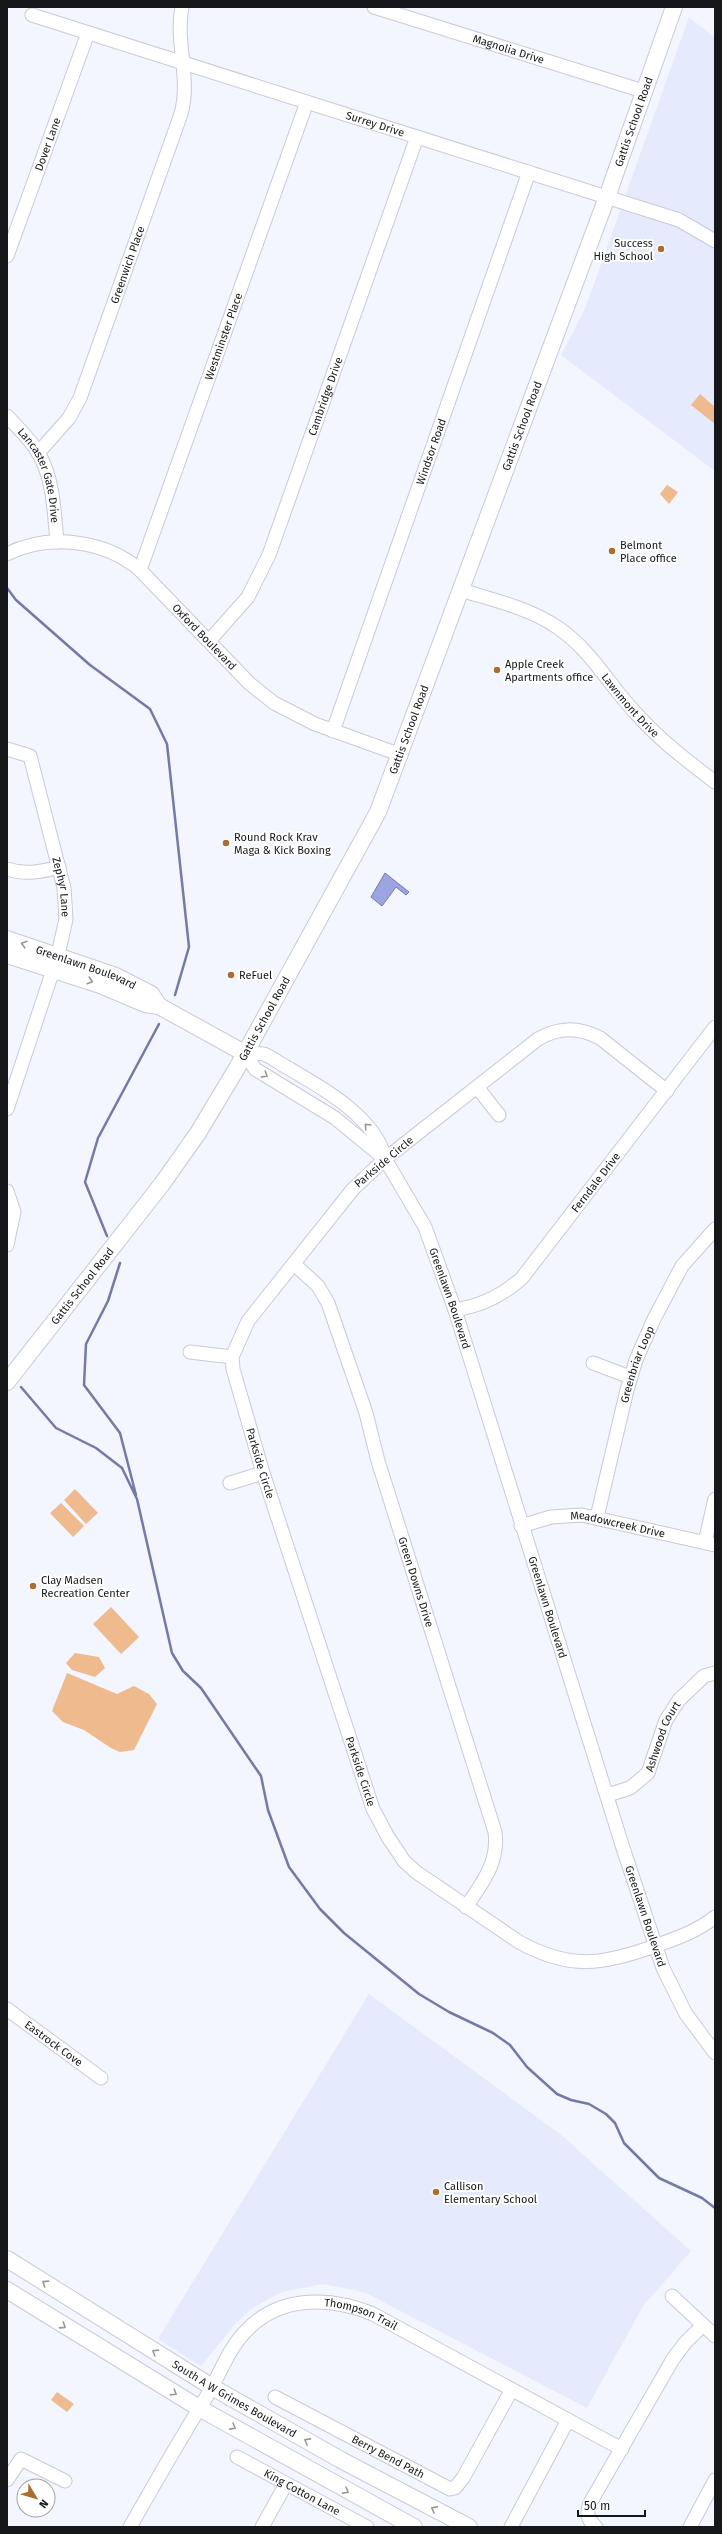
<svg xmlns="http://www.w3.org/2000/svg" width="722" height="2534" font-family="'Fira Sans',sans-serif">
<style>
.built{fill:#e6eafd}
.green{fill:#eeba8e}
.water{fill:#9ca5e1;stroke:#747aa6}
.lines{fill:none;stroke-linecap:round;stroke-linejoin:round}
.stream{stroke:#747aa6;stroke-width:2.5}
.minor-casing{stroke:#c8cad6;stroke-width:15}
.major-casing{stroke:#c8cad6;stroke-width:18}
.minor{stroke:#fff;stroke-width:13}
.major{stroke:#fff;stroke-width:16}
.oneway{stroke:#969798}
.poi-dot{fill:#ab6d32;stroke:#fff;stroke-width:1.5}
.labels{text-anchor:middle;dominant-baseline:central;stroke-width:4;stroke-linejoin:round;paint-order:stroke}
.street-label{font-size:11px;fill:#16171b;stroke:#fff}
.poi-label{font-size:11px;fill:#16171b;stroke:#fff;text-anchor:start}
</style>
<rect width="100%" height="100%" fill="#f3f5ff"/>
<path class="built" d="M 689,17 L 715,38 L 715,471 L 561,355 L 585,309 Z
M 369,1994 L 560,2134 L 691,2251 L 643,2306 L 587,2408 L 364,2292 L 323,2284 L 282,2292 L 254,2307 L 236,2323 L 201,2366 L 158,2339 Z"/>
<path class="green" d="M 700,394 L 715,407 L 715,424 L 691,405 Z
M 667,485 L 678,492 L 669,504 L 660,494 Z
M 75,1489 L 98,1513 L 86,1524 L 64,1500 Z
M 61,1503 L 84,1526 L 73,1537 L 50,1513 Z
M 111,1607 L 139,1637 L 121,1654 L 93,1624 Z
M 75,1653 L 99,1657 L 105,1668 L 95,1677 L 72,1670 L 66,1663 Z
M 67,1673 L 117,1694 L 134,1686 L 149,1694 L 157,1704 L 134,1750 L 120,1752 L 111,1748 L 84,1730 L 63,1722 L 52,1711 Z
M 57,2392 L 74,2404 L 67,2412 L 51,2400 Z"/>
<path class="water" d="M 385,873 L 409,892 L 406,895 L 396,887 L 382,906 L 371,897 Z"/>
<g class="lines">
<path class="stream" d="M 7,588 L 16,600 L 90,665 L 150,709 L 167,744 L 189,947 L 175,995
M 107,1236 L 85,1182 L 98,1138 L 159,1024
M 120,1263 L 108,1301 L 86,1344 L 84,1385 L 120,1433 L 136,1495
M 21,1387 L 56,1428 L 96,1448 L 122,1468 L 137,1499 L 172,1653 L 183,1671 L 201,1688 L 261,1776 L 268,1810 L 289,1867 L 320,1909 L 344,1933 L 419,1994 L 449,2012 L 493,2033 L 510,2045 L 527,2067 L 557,2094 L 571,2100 L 589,2104 L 606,2114 L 615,2123 L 624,2143 L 659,2178 L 702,2198 L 715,2208"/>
<defs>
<g id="minor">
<path id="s1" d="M 374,7 L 643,91"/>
<path id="s2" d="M 32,15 L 679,220 L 715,241"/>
<path id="s3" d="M 7,256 L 88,33"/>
<path id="s4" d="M 7,416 C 18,428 31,440 39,454 C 54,481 54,512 57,542"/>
<path id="s5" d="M 38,453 L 69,418 L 80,398 L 181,114 C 191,78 175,43 182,7"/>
<path id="s6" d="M 7,554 C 49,533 105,540 140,570 L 249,683 L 274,703 L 315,724 L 401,755"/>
<path id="s7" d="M 140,570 L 307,102"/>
<path id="s8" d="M 461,590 C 493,600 529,608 557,627 C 590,649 607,682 633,710 C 657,738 686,760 715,782"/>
<path id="s9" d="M 209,641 L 248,597 L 269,555 L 417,137"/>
<path id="s10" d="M 333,731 L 529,172"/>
<path id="s11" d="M 7,749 L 30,756 L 64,888 L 66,919 L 58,955 L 7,1109"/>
<path d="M 7,869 C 25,875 41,872 59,867"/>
<path id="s12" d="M 246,1054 C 251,1054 259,1053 264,1054 C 272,1057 280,1064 288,1068 C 321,1087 377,1118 385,1159 L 425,1227 L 455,1310 L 623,1848 L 663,1968 L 686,2014 L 715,2053"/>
<path d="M 246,1054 L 255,1069 L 335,1118 L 385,1159"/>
<path d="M 477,1087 L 499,1115"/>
<path id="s13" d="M 667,1091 L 600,1038 C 578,1027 559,1027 538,1039 L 385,1159 L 353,1189 L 248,1321 L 232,1357 L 233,1369 L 263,1473 L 373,1809 L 388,1837 L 404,1861 L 416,1872 L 519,1942 C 570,1970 602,1965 655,1946 C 677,1938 696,1932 715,1917"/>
<path d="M 7,1191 L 14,1212 L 7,1245"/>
<path id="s14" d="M 294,1264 L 318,1286 L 328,1303 L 366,1413 L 378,1461 L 495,1832 C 499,1863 482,1883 466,1907"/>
<path id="s15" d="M 455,1310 C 481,1306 502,1296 522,1278 L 715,1027"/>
<path d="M 190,1352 L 232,1357"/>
<path d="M 593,1363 L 630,1377"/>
<path d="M 230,1483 L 263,1473"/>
<path id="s16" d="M 597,1517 L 627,1390 L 636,1360 L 654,1319 L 682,1266 L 715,1229"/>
<path id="s17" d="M 521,1526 L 551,1517 L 582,1515 L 715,1545"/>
<path d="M 705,1542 L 715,1499"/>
<path id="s18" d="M 608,1795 L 630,1788 L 648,1773 L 666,1720 L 679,1700 L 704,1676 L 715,1673"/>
<path id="s19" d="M 7,2009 L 101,2078"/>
<path d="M 672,2296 L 715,2336"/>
<path id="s20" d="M 275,2397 L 450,2489 L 455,2488 L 463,2478 L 511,2391"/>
<path d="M 568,2420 L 622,2449"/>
<path id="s21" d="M 237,2457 L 367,2527"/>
<path d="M 7,2480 L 21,2459 L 65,2481"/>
<path id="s22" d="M 130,2527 C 155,2483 180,2439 207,2396 C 219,2376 228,2350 244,2333 C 278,2295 330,2296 373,2314 L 568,2420 L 511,2527"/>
<path d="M 262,2527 L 286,2484"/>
<path d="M 596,2527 C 587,2519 586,2514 590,2503 L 673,2359 L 685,2343 L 703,2325"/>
<path d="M 690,2527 L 715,2480"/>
</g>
<g id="major">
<path id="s23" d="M 7,939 L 116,976 L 151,994 L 159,1006"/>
<path d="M 7,955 L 100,985 L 145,1004 L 159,1006 L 246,1054"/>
<path id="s24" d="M 7,1382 L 162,1184 L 198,1133 L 237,1068 L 378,812 L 607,197 L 674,7"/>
<path id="s25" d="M 7,2259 L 212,2387 L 341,2460 L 469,2527"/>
<path d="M 7,2290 L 199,2408 L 414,2527"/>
</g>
</defs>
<use href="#minor" class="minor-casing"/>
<use href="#major" class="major-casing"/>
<use href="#minor" class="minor"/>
<use href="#major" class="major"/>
</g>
<defs><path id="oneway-chevron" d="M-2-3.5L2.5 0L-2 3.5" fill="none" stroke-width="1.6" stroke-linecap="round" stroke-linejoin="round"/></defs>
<g class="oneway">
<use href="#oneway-chevron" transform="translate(24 944) rotate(-162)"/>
<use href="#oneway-chevron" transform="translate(90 981) rotate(17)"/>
<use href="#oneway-chevron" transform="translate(265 1075) rotate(32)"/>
<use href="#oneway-chevron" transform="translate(367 1126) rotate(-134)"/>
<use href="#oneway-chevron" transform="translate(45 2283) rotate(-147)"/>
<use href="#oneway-chevron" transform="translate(63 2326) rotate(33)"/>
<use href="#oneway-chevron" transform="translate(155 2352) rotate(-148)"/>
<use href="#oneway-chevron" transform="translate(174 2393) rotate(32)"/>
<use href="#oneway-chevron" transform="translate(233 2427) rotate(29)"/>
<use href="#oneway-chevron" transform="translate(307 2441) rotate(-151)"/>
<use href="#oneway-chevron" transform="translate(346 2491) rotate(29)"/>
<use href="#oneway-chevron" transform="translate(434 2509) rotate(-152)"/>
</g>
<g class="poi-dot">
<circle cx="661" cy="249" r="4"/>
<circle cx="612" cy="551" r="4"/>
<circle cx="497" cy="670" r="4"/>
<circle cx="226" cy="843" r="4"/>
<circle cx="231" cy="975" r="4"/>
<circle cx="33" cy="1586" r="4"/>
<circle cx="436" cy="2192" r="4"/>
</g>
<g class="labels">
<g class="street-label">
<text stroke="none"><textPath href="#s1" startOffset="141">Magnolia Drive</textPath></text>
<text stroke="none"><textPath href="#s24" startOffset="1418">Gattis School Road</textPath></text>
<text stroke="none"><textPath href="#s2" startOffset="360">Surrey Drive</textPath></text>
<text stroke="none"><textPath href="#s3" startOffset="119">Dover Lane</textPath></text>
<text stroke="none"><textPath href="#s5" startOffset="211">Greenwich Place</textPath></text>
<text stroke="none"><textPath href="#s7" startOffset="248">Westminster Place</textPath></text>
<text stroke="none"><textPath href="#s9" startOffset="274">Cambridge Drive</textPath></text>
<text stroke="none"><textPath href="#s24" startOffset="1094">Gattis School Road</textPath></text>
<text stroke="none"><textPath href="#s10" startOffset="296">Windsor Road</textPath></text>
<text stroke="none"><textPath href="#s4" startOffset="70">Lancaster Gate Drive</textPath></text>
<text stroke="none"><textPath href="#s6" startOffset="234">Oxford Boulevard</textPath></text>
<text stroke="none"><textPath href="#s8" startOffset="211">Lawnmont Drive</textPath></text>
<text stroke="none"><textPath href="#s24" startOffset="770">Gattis School Road</textPath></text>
<text stroke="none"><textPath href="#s11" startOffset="159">Zephyr Lane</textPath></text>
<text stroke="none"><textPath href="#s23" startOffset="84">Greenlawn Boulevard</textPath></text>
<text stroke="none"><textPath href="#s24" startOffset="446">Gattis School Road</textPath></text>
<text transform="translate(384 1162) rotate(-40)">Parkside Circle</text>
<text stroke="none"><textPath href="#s15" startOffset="196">Ferndale Drive</textPath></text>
<text stroke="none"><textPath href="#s24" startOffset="122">Gattis School Road</textPath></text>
<text stroke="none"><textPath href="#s12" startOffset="337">Greenlawn Boulevard</textPath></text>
<text stroke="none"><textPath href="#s16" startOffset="158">Greenbriar Loop</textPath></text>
<text stroke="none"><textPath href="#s13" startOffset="707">Parkside Circle</textPath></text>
<text stroke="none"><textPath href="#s17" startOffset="99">Meadowcreek Drive</textPath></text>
<text stroke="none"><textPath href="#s14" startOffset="345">Green Downs Drive</textPath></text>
<text stroke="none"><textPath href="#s12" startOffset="661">Greenlawn Boulevard</textPath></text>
<text stroke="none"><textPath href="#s18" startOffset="86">Ashwood Court</textPath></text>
<text stroke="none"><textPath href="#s13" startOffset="1031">Parkside Circle</textPath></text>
<text stroke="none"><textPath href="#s12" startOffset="985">Greenlawn Boulevard</textPath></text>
<text stroke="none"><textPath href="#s19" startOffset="58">Eastrock Cove</textPath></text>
<text stroke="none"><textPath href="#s22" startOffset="353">Thompson Trail</textPath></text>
<text stroke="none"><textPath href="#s25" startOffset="267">South A W Grimes Boulevard</textPath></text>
<text stroke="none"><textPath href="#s20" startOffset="128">Berry Bend Path</textPath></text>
<text stroke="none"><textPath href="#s21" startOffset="74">King Cotton Lane</textPath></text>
</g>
<g class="poi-label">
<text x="653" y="243" text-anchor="end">Success<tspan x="653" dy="13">High School</tspan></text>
<text x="620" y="545">Belmont<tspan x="620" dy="13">Place office</tspan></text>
<text x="505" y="664">Apple Creek<tspan x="505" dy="13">Apartments office</tspan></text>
<text x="234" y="837">Round Rock Krav<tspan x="234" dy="13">Maga &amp; Kick Boxing</tspan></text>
<text x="239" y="975">ReFuel</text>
<text x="41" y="1580">Clay Madsen<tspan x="41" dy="13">Recreation Center</tspan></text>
<text x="444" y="2186">Callison<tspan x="444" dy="13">Elementary School</tspan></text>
</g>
</g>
<rect width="722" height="2534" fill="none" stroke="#16171b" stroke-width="16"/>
<g transform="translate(36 2498) rotate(128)"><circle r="19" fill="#ffffff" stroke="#a2a2a4"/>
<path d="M0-3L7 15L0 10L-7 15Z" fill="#ab6d32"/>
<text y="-6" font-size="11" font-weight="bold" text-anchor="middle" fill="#16171b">N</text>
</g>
<path d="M578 2510v6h67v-6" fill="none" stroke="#16171b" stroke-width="2"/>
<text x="584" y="2510" font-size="12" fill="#16171b" stroke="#ffffff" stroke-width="3" paint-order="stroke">50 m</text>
</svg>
